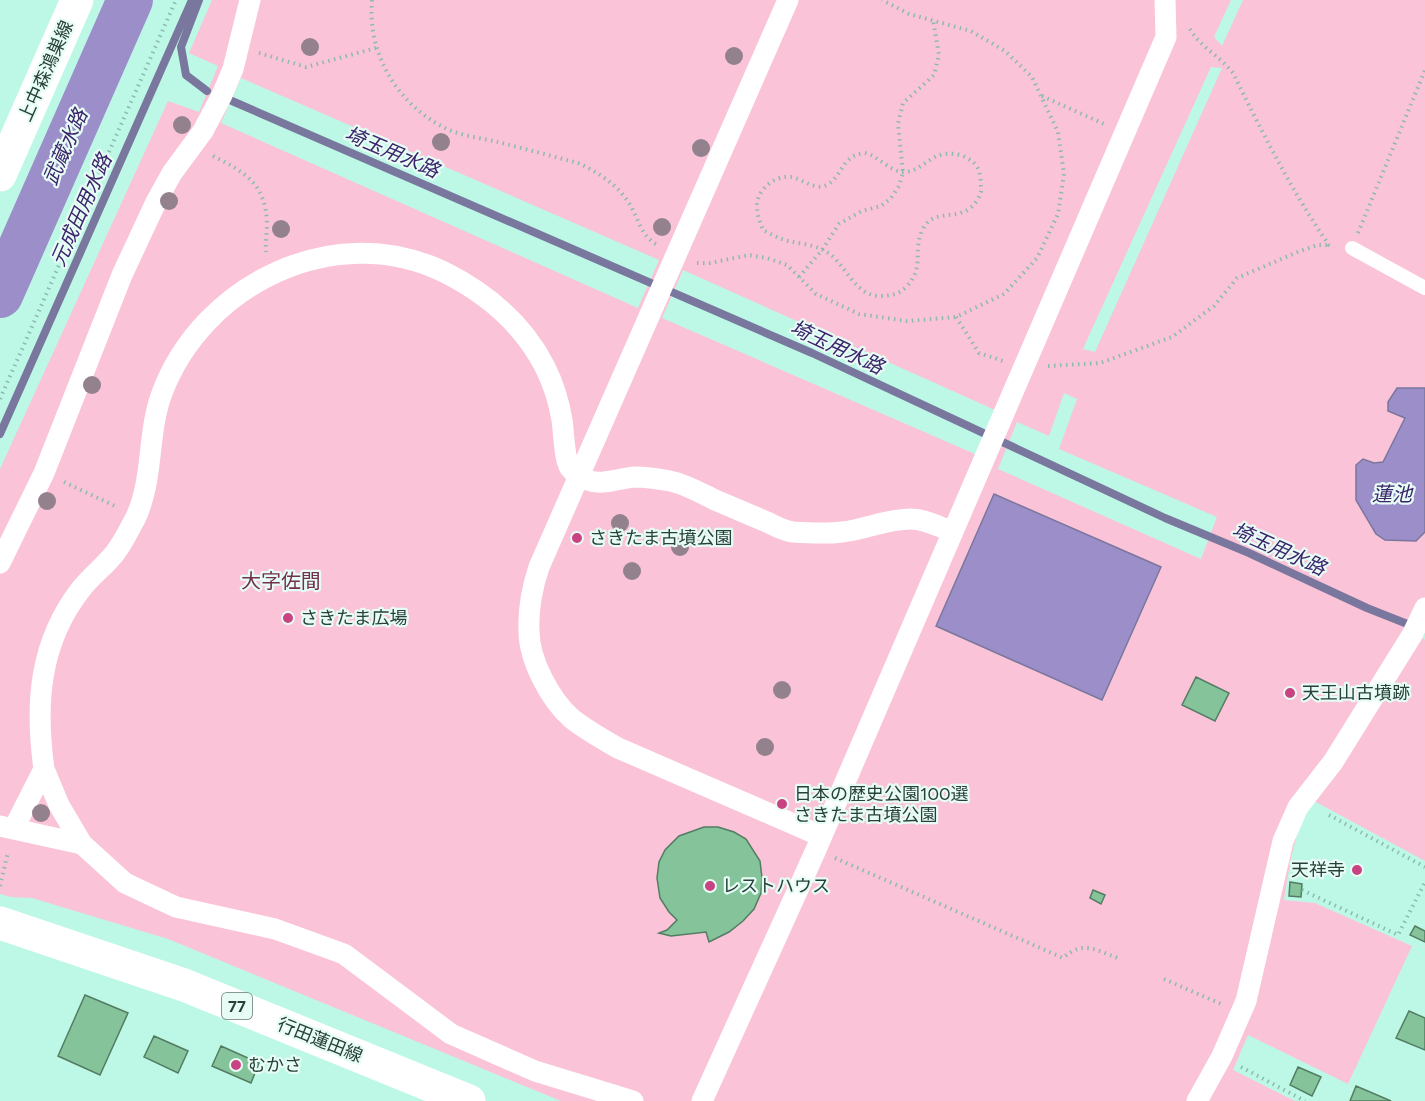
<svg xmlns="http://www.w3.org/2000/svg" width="1425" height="1101" viewBox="0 0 1425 1101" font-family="Figtree,'Noto Sans JP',sans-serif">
<rect width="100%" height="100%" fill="#bdf8e7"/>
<path fill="#fac3d7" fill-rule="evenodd" d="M212,0H1231L1214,37L1222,46L1243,0H1425V632L1422,638L1425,640V861L1314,801C1293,829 1290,866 1284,900L1315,903L1412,946L1348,1084L1248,1035L1233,1070L1295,1101H561L168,939L32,898L11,897L0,894V469L168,101L199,112L218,66L189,53ZM1211,67L1222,68L1095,352L1083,349ZM241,78L659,260L638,308L221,123ZM683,270L995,410L975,454L662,318ZM1064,393L1077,399L1059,449L1217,517L1201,559L998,469L1017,422L1049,436Z"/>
<path fill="#9c8ec9" stroke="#7a779e" stroke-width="1.5" d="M1397,388H1425V532L1416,541L1385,540L1376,534L1356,500V465L1363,459L1374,463L1383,462L1405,418L1388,411V402Z
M994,494L1161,567L1102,700L936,626Z"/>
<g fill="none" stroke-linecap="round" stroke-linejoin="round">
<path stroke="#7a779e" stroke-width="8" d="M199,0L181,47L186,75L207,91
M232,101L812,353L1165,518L1249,553L1367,608L1415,627
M0,434L192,0"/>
<path stroke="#9c8ec9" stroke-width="46" d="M0,295L130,0"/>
</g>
<path fill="#85c49b" stroke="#537d62" stroke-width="1.5" d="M1196,677L1229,693L1215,721L1182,705Z
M704,827H718L734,832L746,839L760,861L762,878L761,893L754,909L743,921L729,932L709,942L706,932L671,936L659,933L667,930L677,920L669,912L660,898L657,878L659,862L665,850L679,836Z
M1290,882L1302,884L1301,897L1289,896Z
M1093,890L1105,895L1101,904L1090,898Z
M1415,926L1425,931V942L1410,935Z
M85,995L128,1013L100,1075L58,1056Z
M1409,1011L1425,1018V1050L1396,1038Z
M154,1036L188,1051L178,1073L144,1057Z
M221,1046L259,1063L251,1083L212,1066Z
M1298,1067L1321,1077L1312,1096L1290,1085Z
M1356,1086L1391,1101H1350Z"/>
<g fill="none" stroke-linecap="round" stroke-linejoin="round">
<path stroke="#8cbbad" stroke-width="4" stroke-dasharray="1.5 4.5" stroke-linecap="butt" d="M372,0C367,53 397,104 445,128C461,136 481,138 498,142C525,149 552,156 578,163C597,172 614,182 627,200C638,215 640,237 658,245
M1190,29C1201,48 1220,56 1233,73C1262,132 1291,190 1329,245L1334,246
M259,53L306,67L376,48
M1042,96L1104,124
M865,153C879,156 891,173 905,172C918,171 926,161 937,156C949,151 966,154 975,164C980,170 981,179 981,186C982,192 980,194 978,199C962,225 937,206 924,227C911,249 926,266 907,286C899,295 889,296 878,296C855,294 847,268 831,255C819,245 802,244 788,241C779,239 771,234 763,230C760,222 757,215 757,207C756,190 775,175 791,177C803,179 815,191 827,185C844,175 840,156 865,153Z
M213,156C245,172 266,184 267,224C267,234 265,243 266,252
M1358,233L1425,70
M697,263H710L749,255L767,258L787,265L816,294L859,314L907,321L956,317L1004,294L1037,258L1058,214L1064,174L1058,132L1032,77L1005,51L971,31L909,14L882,0
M799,277L822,250L839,224L862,211L881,206L891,198L899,186L903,173L898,124L903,103L934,75L939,55L933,20
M956,317L979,353L1003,361
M1048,366L1100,363L1172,337L1214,306L1237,278L1300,251L1318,245H1329
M0,399L176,0
M64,482L117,507
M1329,815L1425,867
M835,858L1063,958C1083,940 1095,950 1118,958
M0,886L8,852
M1302,890L1398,935L1425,882
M1164,979L1221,1004
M1241,1067L1305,1101"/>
<path stroke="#fff" stroke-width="14" d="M1352,248L1425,288"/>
<path stroke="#fff" stroke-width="21" d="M788,0L539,567C532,588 528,609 529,631C529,660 550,699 571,718C586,730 602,739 618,748L821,836
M0,563L44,473L122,275L156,202L172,173L203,131L222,95L233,69L250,0
M44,769C35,704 39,643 81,589C91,576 105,566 115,553C123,543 130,528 136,517C154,477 147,433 162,393C203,284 335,219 444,272C486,293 523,324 545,367C553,383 559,402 562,420C564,433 564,458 570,468C574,473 581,478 587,480C603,486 619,478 635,477C646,477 659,479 670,481C685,484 701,493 715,500C732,507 750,515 767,522C775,526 784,531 793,532C808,533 827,534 842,532C866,529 887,519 911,519C925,519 939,527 951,531
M0,826L82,844L59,805L44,769L14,828
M82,844L125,883L176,907L275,929L344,954L451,1034L535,1071L633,1101
M702,1101L815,852L1166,37L1165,0
M1197,1101L1222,1056L1246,1001L1283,841L1298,807L1333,762L1412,635L1425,608"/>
<path stroke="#fff" stroke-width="33" d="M0,175L77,0"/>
<path stroke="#fff" stroke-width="33" d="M0,923L184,985L469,1101"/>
</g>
<g fill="#93828e">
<circle cx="310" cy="47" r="9"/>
<circle cx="734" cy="56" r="9"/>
<circle cx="182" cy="125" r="9"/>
<circle cx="441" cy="142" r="9"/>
<circle cx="701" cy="148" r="9"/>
<circle cx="169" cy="201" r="9"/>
<circle cx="662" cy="227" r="9"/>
<circle cx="281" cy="229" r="9"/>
<circle cx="92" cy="385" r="9"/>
<circle cx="47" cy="501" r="9"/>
<circle cx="620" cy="523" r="9"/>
<circle cx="680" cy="547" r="9"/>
<circle cx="632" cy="571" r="9"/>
<circle cx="782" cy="690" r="9"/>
<circle cx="765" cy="747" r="9"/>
<circle cx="41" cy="813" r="9"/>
</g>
<g fill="#c94281" stroke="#e6fcf5" stroke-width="2">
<circle cx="577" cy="538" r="6"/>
<circle cx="288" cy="618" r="6"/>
<circle cx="1290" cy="693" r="6"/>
<circle cx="782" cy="804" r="6"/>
<circle cx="1357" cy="870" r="6"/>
<circle cx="710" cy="886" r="6"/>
<circle cx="236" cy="1065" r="6"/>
</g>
<g text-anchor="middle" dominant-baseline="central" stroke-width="4.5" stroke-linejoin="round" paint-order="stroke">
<rect fill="#e6fcf5" stroke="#627872" stroke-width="1.5" x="222" y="993" width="30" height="26" rx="4.5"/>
<g font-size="16" font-weight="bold" fill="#29403a">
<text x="237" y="1006">77</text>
</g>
<g font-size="18" fill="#29403a" stroke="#e6fcf5">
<text transform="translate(46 71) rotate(-66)">上中森鴻巣線</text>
<text transform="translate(320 1040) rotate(22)">行田蓮田線</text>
</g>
<g font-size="18" fill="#29403a" stroke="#e6fcf5" text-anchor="start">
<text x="589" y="538">さきたま古墳公園</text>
<text x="300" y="618">さきたま広場</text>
<text x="1302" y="693">天王山古墳跡</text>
<text x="794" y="794">日本の歴史公園100選<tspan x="794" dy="21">さきたま古墳公園</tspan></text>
<text x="1345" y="870" text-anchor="end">天祥寺</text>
<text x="722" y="886">レストハウス</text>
<text x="248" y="1065">むかさ</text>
</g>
<g font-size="20" font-style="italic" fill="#3d256c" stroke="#e6fcf5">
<text transform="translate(65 147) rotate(-66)">武蔵水路</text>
<text transform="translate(392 152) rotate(23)">埼玉用水路</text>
<text transform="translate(81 210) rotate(-66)">元成田用水路</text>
<text transform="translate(837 347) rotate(25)">埼玉用水路</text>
<text x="1392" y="494">蓮池</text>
<text transform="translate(1279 549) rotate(24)">埼玉用水路</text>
</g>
<g font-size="20" fill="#73304d" stroke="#e6fcf5">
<text x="281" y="581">大字佐間</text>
</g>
</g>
</svg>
